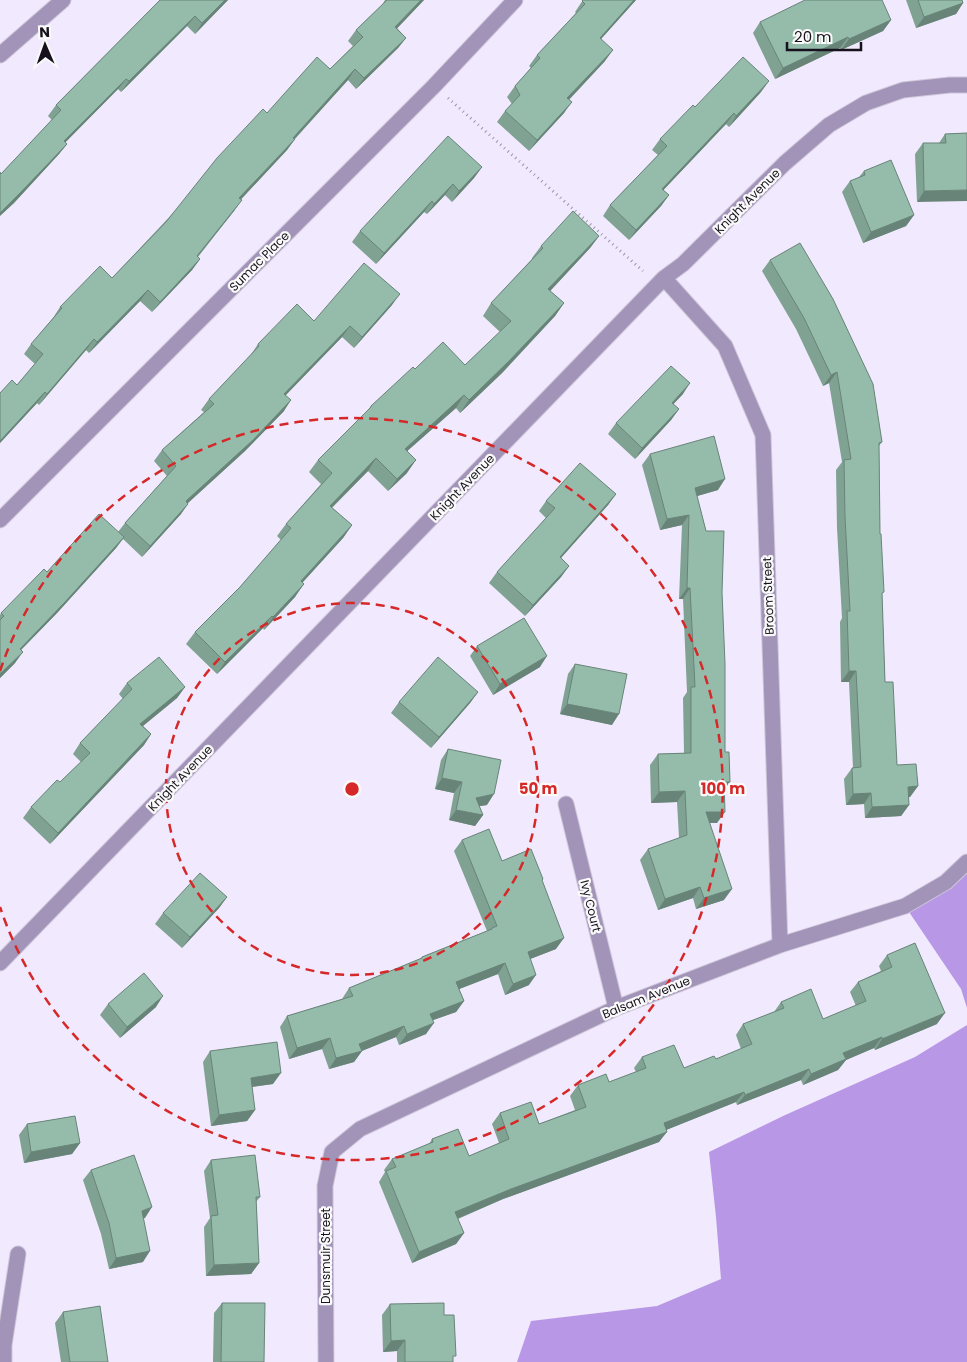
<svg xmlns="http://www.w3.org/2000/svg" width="967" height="1362" viewBox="0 0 967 1362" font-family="Poppins,sans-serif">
<rect width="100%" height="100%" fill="#f1e9fd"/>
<path fill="#b997e7" d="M967,862V1008L961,989L905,906Z
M967,1025V1362H517L531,1321L657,1306L721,1279L716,1217L709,1152L783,1116L915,1057Z"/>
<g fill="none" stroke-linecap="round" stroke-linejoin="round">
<defs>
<path id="minor" d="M0,55L63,0
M664,278L725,346L763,435L780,945
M0,520L434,86L515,0
M566,804L616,1008
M0,963L664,278L683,264L785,163L829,125L866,103L903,90L950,85H967
M4,1362V1345L18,1254
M326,1362L325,1186L332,1152L360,1129L616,1008L780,945L905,906L946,882L967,862"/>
</defs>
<use href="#minor" stroke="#cec6d9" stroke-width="17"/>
<path stroke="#9e97a8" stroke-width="3" stroke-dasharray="1 4" stroke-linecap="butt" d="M448,98L643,271"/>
<use href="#minor" stroke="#a294b8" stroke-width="15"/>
</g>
<path fill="#80a293" d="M160,0H228L195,34L187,26L121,92L118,89L65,142L67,144L59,154L13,204L1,174L52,120L48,116L56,105Z
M385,0H424L397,28L406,38L398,48L356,89L348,80L295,139L287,150L241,199L234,211L198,257L200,259L192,270L152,312L140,301L89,353L86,350L39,405L37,403L0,443V393L17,385L35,364L24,354L31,344L53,318L60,307L112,278L267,113L330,69L353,46L348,41L356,30L382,5Z
M583,0H636L601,39L605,61L569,100L564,113L529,151L497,122L505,111L512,104L507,97L515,86L531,68L529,66L537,55L576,13L575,12Z
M906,0H962L963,3L956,14L916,28Z
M891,20L883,31L841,50L840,48L775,79L753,33L760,22Z
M761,92L729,127L726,124L663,190L669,195L661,206L629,240L603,216L610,205L658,155L652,150L660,139L695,107Z
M967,133L917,202L915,154L923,143H939L945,134Z
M482,167L474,178L452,202L445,195L427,214L424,212L376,264L352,242L360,231Z
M864,171L914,215L906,226L863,243L842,192L850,181L859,177Z
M599,236L590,248L550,291L564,303L555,316L502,373L460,413L456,408L407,451V473L388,491L368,471L332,508L352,525L343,538L302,583L295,597L264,630L263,628L217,674L186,644L195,632L240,587L281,540L277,536L286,524L321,484L309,472L318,460L367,411L371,406L415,369L465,365L500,332L483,316L491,303L532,259V258L541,246Z
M770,260L882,442L879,446L880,534L885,682L897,765L918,786L910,797H908L909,805L901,816L865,818L864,804L846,805L844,779L852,768H853L849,682H841L840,622L842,618L837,528L836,470L842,462L829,383L823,386L796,329L762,271Z
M392,305L354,348L342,337L286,395L284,411L245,451L188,503L181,514L142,557L123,539L116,548L57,613L21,650L15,663L0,678V615L1,613L47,572L118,532L125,523L167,476L154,461L162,450L204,412L201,410L209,399L250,356L258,344L314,321Z
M683,394L673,404L679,409L671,420L635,459L608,434L616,423Z
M650,454L718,490L697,496L722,592L724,790L717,823H709L724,900L696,909L693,898L658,910L640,860L648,849L679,838L677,802L651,803L650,765L658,754L684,753L683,698L687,692L683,599H679L682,525L660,530L642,465Z
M616,494L608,505L561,558L569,566L561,577L525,616L489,583L497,572L546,518L539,511L546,501Z
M477,646L540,667L493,695L470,656Z
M575,664L612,725L560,714L568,674Z
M127,683L185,687L177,698L143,726L151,734L144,745L50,844L23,818L31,807L60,782L81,762L73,754L80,743L123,699L119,694Z
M478,692L470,703L431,748L391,713L399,702Z
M448,749L487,805L479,806L483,815L475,826L449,820L454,793L435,789L441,760Z
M462,840L542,881L556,949L530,959L529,985L505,995L498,974L459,989L464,1001L456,1012L433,1020L426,1034L399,1045L396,1037L362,1051L354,1062L329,1069L322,1049L289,1059L280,1027L287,1016L342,999L349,988L420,959L422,957L487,931L454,851Z
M227,897L219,908L182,948L155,924L163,913Z
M887,955L937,1024L875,1050L874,1048L846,1060L838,1070L803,1085L801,1080L737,1105L736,1102L666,1130L659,1142L503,1199L458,1219L464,1233L456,1244L412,1263L379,1182L385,1172L384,1170L392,1159L429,1144L432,1139L469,1156L499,1143L492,1124L500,1113L539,1124L575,1110L570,1096L578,1085L609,1082L636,1072L634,1068L642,1057L684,1068L716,1059L741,1049L736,1035L743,1024L774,1012L781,1002L823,1019L856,1006L850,992L858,982L881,971L879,966Z
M108,1004L156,1007L120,1038L100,1015Z
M210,1051L273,1084L252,1087L255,1110L247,1121L211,1126L203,1062Z
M27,1124L80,1143L72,1154L24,1163L19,1135Z
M211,1160L260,1197L256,1202L259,1263L251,1274L206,1276L204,1227L210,1218L204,1171Z
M91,1170L145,1218H143V1262L109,1269L101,1234L83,1180Z
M222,1303L264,1362H213L214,1313Z
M390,1304L444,1315L453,1362H397V1351L383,1352L382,1315Z
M63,1312L108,1362H61L55,1323Z"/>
<path fill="#688478" d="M225,0H228L195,34L202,23Z
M421,0H424L388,38L395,27Z
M634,0H636L592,49L600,38Z
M963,3L956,14L916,28L924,17Z
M195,16L187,26L121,92L129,81Z
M891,20L883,31L841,50L849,39Z
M848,37L840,48L775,79L783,68Z
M406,38L398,48L356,89L364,78Z
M613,50L605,61L560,109L567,98Z
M355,69L348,80L286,148L293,138Z
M126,79L118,89L56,152L64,141Z
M769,81L761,92L729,127L736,116Z
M572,102L564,113L529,151L537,140Z
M734,113L726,124L654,200L662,189Z
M295,139L287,150L232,209L239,198Z
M67,144L59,154L13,204L0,216V213Z
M482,167L474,178L452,202L459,191Z
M453,184L445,195L427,214L434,204Z
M967,190V201L917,202L924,191Z
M669,195L661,206L629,240L636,230Z
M242,200L234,211L189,267L197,256Z
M432,201L424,212L376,264L384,253Z
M914,215L906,226L863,243L871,232Z
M599,236L590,248L540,302L548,289Z
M200,259L192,270L152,312L160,302Z
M148,290L140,301L89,353L97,342Z
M400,294L392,305L354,348L362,337Z
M564,303L555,316L502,373L460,413L469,400Z
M350,326L342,337L277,404L284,394Z
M94,339L86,350L39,405L47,394Z
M837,372L829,383L823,386L831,375Z
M690,383L683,394L664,414L672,403Z
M45,392L37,403L0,443V441Z
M464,395L456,408L396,461L405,449Z
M291,400L284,411L245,451L178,512L186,501Z
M679,409L671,420L635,459L642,448Z
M376,458L368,471L321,518L330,506Z
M416,460L407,473L388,491L397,479Z
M725,479L718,490L687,499L695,488Z
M616,494L608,505L552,568L560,557Z
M188,504L181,514L142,557L150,546Z
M689,515L682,525L660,530L667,519Z
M352,525L343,538L292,594L301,581Z
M124,537L116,548L57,613L12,659L20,649Z
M569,566L561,577L525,616L533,605Z
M304,584L295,597L264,630L273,617Z
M687,588H690L683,599H679Z
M272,616L263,628L217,674L225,662Z
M23,652L15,663L0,678V674Z
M547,656L540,667L493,695L500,684Z
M849,671H856L849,682H841Z
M185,687L177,698L133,734L140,724Z
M478,692L470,703L431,748L439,737Z
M567,704L619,714L612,725L560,714Z
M151,734L144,745L50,844L58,833Z
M442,778L462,782L454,793L435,789Z
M724,782H730L722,793Z
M918,786L910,797L900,798L908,787Z
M685,791L677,802L651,803L659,792Z
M871,793L864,804L846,805L853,794Z
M494,794L487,805L468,808L476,798Z
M909,805L901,816L865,818L872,807Z
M456,810L483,815L475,826L449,820Z
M706,812H725L717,823H698Z
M700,887L693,898L658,910L665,899Z
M732,889L724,900L696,909L704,898Z
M227,897L219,908L182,948L190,937Z
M564,938L556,949L520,963L528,952Z
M505,963L498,974L449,993L456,982Z
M536,975L529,985L505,995L513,984Z
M163,996L156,1007L120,1038L127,1027Z
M464,1001L456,1012L422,1024L430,1014Z
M945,1013L937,1024L875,1050L882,1039Z
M434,1023L426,1034L399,1045L407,1034Z
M404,1026L396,1037L359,1052L362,1051L354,1062L329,1069L336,1058L359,1044Z
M882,1037L874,1048L846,1060L838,1070L803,1085L811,1074L843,1053Z
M330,1038L322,1049L289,1059L297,1048Z
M809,1069L801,1080L737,1105L745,1095Z
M281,1073L273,1084L243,1088L251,1078Z
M744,1092L736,1102L656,1134L664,1123Z
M255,1110L247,1121L211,1126L219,1115Z
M667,1132L659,1142L503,1199L447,1223L455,1212L511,1189Z
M80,1143L72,1154L24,1163L31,1152Z
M152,1207L145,1218L134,1222L142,1211Z
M464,1233L456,1244L412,1263L419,1252Z
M150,1251L143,1262L109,1269L116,1258Z
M259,1263L251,1274L206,1276L214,1265Z
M405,1340L397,1351L383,1352L391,1341Z"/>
<path fill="#95bcab" stroke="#688478" d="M160,0H225L202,23L195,16L129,81L126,79L64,141L67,144L20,193L0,213V172L1,174L61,110L56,105Z
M387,0H421L395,27L406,38L364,78L355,69L293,138L295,139L239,198L242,200L197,256L200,259L160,302L148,290L97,342L94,339L47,394L45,392L0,441V393L12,380L17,385L43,354L31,344L62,308L60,307L100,266L112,278L166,222L217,158L263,109L267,113L317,57L330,69L363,37L356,30Z
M583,0H634L600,38L613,50L567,98L572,102L537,140L505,111L520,95L515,86L540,58L537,55L585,4L582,1Z
M805,0H882L891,20L849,39L848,37L783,68L760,22Z
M918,0H962L963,3L924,17Z
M743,57L769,81L736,116L734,113L662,189L669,195L636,230L610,205L667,146L660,139L693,105L695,107Z
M967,133V190L924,191L923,143H946L945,134Z
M448,136L482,167L459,191L453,184L434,204L432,201L384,253L360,231Z
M891,160L914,215L871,232L850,181L865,175L864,171Z
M573,211L599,236L548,289L564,303L510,360L469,400L464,395L405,449L416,460L397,479L376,458L330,506L352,525L301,581L304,584L273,617L272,616L225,662L195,632L240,587L291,528L286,524L332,473L318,460L371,407V406L413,367L415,369L443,342L465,365L511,321L491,303L543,248L541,246Z
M800,243L833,299L873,384L882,442L879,443L880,534H881L884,592L882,593L885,682H893L897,765L916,764L918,786L908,787L909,805L872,807L871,793L853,794L852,768L861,767L856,671H849L847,611H850L845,517L844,460L851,459L837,372L831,375L804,318L770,260Z
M364,263L400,294L362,337L350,326L284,394L291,400L253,440L186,501L188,504L150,546L125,523L176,466L162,450L214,404L209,399L259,346L258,344L297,304L314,321Z
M671,366L690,383L672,403L679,409L642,448L616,423Z
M714,436L725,479L695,488L706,531H724L722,592L725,664V752H729L730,782H724L725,812H706L732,889L704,898L700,887L665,899L648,849L687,835L685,791L659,792L658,754L691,753V687H695L690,588H687L689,515L667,519L650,454Z
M580,463L616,494L560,557L569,566L533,605L497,572L555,508L546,501Z
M99,514L124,537L65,602L20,649L23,652L0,674V620L4,616L1,613L44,569L47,572Z
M524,618L547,656L500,684L477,646Z
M159,657L185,687L140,724L151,734L58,833L31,807L57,780L60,782L90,753L80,743L132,689L127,683Z
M438,657L478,692L439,737L399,702Z
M575,664L627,674L619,714L567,704Z
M448,749L501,760L494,794L476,798L483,815L456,810L462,782L442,778Z
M489,829L502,861L531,849L543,879L542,880L564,938L528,952L536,975L513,984L505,963L456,982L464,1001L430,1014L434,1023L407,1034L404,1026L359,1044L362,1051L336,1058L330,1038L297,1048L287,1016L353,996L349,988L422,958V957L492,929V928L497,926L462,840Z
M200,873L227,897L190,937L163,913Z
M915,943L945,1013L882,1039V1037L843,1053L846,1059L811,1074L809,1069L745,1095L744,1092L664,1123L667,1132L511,1189L455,1212L464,1233L419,1252L386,1171L396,1167L392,1159L433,1142L432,1139L458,1129L469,1156L509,1139L500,1113L531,1102L539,1124L586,1107L578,1085L606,1074L609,1082L646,1068L642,1057L674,1045L684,1068L714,1056L716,1059L752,1044L743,1024L784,1008L781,1002L811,989L823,1019L866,1001L858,982L892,967L887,955Z
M144,973L163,996L127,1027L108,1004Z
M277,1042L281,1073L251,1078L255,1110L219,1115L210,1051Z
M75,1116L80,1143L31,1152L27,1124Z
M134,1155L152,1207L142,1211L150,1251L116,1258L109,1223L91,1170Z
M255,1155L260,1197H256L259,1263L214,1265L211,1216L218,1215L211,1160Z
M222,1303H265L264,1362H221Z
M444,1303V1315H454L456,1356H453V1362H405V1340L391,1341L390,1304Z
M100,1306L108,1362H70L63,1312Z"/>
<g fill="none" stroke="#d62828" stroke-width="2.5" stroke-dasharray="9 6">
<circle cx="352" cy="789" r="186"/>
<path d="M0 671A371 371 0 1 1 0 907"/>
</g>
<g text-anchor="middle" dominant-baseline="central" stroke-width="4.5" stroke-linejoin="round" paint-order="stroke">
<g font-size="12" fill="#16111c" stroke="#fafafa">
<text transform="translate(747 201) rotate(-45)">Knight Avenue</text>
<text transform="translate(259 261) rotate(-45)">Sumac Place</text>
<text transform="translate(462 487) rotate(-46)">Knight Avenue</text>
<text transform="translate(768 596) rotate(-92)">Broom Street</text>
<text transform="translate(180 778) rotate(-46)">Knight Avenue</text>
<text transform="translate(591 906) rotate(76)">Ivy Court</text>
<text transform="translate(646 997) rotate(-22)">Balsam Avenue</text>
<text transform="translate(325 1256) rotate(-90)">Dunsmuir Street</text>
</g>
</g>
<circle cx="352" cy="789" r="8" fill="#d62828" stroke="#fafafa" stroke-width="2.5"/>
<g font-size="15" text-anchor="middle" font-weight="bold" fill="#d62828" stroke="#fafafa" stroke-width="4.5" stroke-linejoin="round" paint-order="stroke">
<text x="538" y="794">50 m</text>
<text x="723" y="794">100 m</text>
</g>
<g transform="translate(45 45) rotate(358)" stroke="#fafafa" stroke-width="4" paint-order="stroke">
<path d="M0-4L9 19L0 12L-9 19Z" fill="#16111c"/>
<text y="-8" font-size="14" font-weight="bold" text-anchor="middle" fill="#16111c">N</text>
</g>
<path d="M787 42v8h74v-8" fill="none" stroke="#16111c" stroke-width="2.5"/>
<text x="794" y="42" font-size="15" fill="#16111c" stroke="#fafafa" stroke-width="4" paint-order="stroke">20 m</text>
</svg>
